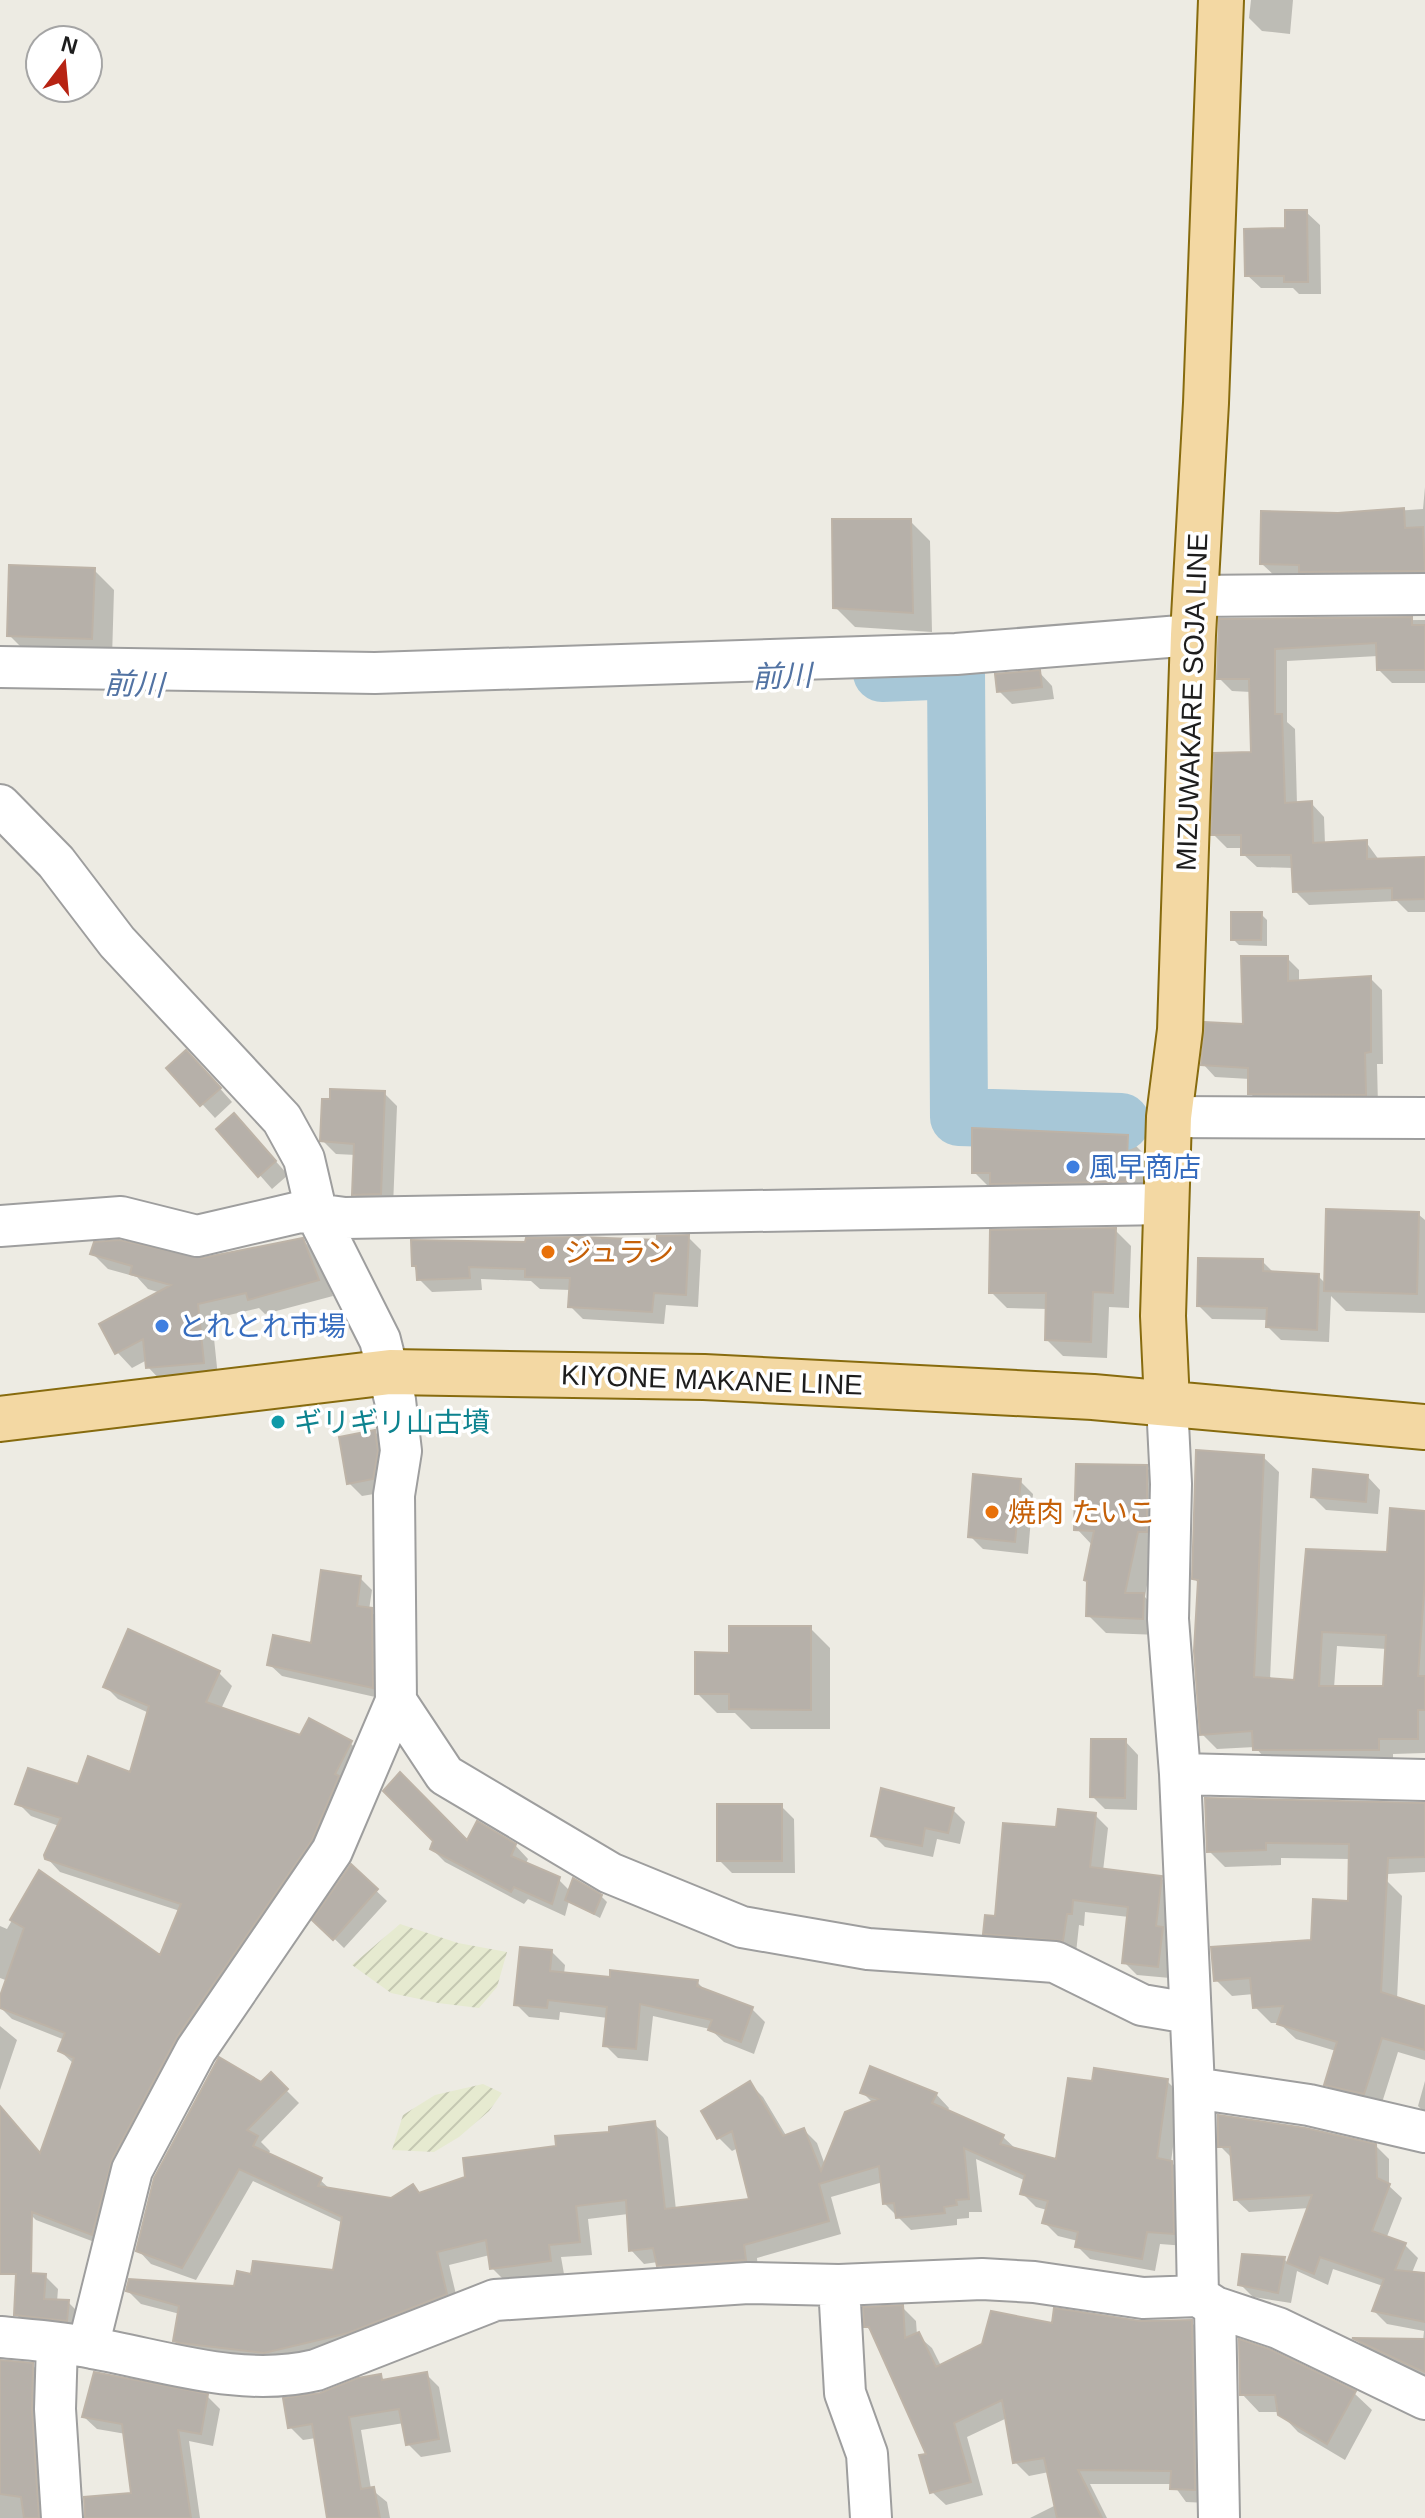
<svg xmlns="http://www.w3.org/2000/svg" width="1425" height="2518" viewBox="0 0 1425 2518" font-family="Helvetica,'Noto Sans JP',sans-serif">
<defs>
<pattern id="farmland-furrows" width="10" height="10" patternUnits="userSpaceOnUse" patternTransform="scale(2)"><rect width="10" height="10" fill="#e6ead0"/><path d="M-1 1l2-2M0 10L10 0M9 11l2-2" fill="none" stroke="#c5c8b2"/></pattern>
</defs>
<rect width="100%" height="100%" fill="#edebe3"/>
<path fill="url(#farmland-furrows)" d="M400,1924L458,1943L507,1952L497,1987L479,2008L438,2003L391,1993L352,1965Z
M483,2084L502,2093L489,2111L459,2137L434,2152L392,2150L403,2115L435,2095Z"/>
<path fill="#0003" fill-rule="evenodd" d="M1251,0H1293L1290,34L1262,31L1249,18Z
M1306,212L1320,225L1321,294H1299L1293,288H1261L1247,275Z
M1425,487V584L1276,577L1262,564L1338,515L1423,509Z
M910,521L930,541L932,632L855,627L835,607Z
M94,570L114,590L112,658L29,655L9,635Z
M1425,620V683H1392L1379,670L1378,656L1287,661V722L1295,729L1297,804L1311,803L1324,817L1325,844L1366,842L1379,860L1425,859V912H1408L1397,901L1309,905L1295,891L1294,868L1257,867L1243,854V848H1227L1213,834L1253,754L1251,692L1232,691L1219,678L1221,621Z
M1039,672L1052,686L1054,699L1012,704L999,691Z
M1261,914L1267,920V946L1239,945L1233,939Z
M1287,958L1299,970V982L1370,978L1382,990L1383,1064H1377L1378,1106H1262L1250,1093V1079L1215,1077L1203,1064L1245,1027Z
M199,1065L232,1102L215,1118L169,1068Z
M384,1093L397,1106L393,1207H367L354,1194L356,1155L336,1154L322,1140Z
M219,1129H247L288,1175L272,1189Z
M1127,1137L1145,1155L1144,1199L992,1190L974,1172Z
M1418,1214L1425,1220V1313L1346,1311L1331,1296L1329,1342L1281,1340L1268,1327V1320L1212,1319L1199,1306L1262,1261L1275,1274L1318,1276L1326,1284Z
M1115,1230L1131,1246L1129,1308L1109,1307L1107,1358L1063,1356L1047,1340L1048,1309L1007,1308L991,1292Z
M688,1237L701,1250L698,1307L666,1305L664,1324L583,1319L570,1306L571,1290L540,1289L531,1281L481,1279L482,1290L432,1292L419,1279L414,1265Z
M302,1240L318,1255L333,1296L265,1314L259,1308L212,1319L218,1377L163,1383L148,1367L147,1360L132,1368L117,1352L161,1293L148,1289L137,1277L108,1269L93,1254L202,1261Z
M375,1432L388,1446L386,1492L362,1496L349,1483Z
M1263,1457L1279,1472L1270,1680L1296,1682L1308,1551L1389,1554L1425,1513V1753L1393,1754V1764L1271,1765L1255,1747L1217,1749L1202,1734L1199,1584L1194,1578ZM1337,1646L1387,1649L1385,1688H1334Z
M1146,1467L1164,1485L1145,1597L1160,1613V1635L1106,1633L1088,1615L1093,1546L1077,1529Z
M1367,1476L1380,1490L1378,1514L1326,1510L1313,1497Z
M1020,1481L1033,1494L1028,1554L983,1549L970,1536Z
M360,1578L372,1590L369,1610L383,1623L384,1699L282,1676L269,1664L313,1645Z
M810,1628L830,1648V1729H751L735,1713H717L697,1693L731,1655Z
M219,1673L232,1686L221,1709L301,1738L350,1743L364,1756L105,2246L36,2220L23,2207L0,2235V2107L42,2156L74,2064L60,2051L65,2040L12,2019L0,2007L8,1981L0,1978V1926L7,1929L39,1873L160,1958L180,1911L60,1872L47,1858L59,1826L31,1816L18,1803L131,1774L149,1713L118,1699L105,1686Z
M1125,1741L1138,1755L1137,1810L1105,1809L1092,1796Z
M1425,1805V1872L1369,1875L1386,1880L1402,1896L1397,1999L1425,2008V2060L1398,2052L1380,2109L1342,2100L1326,2084L1336,2051L1296,2039L1279,2023H1271L1255,2007L1254,1994L1232,1996L1216,1980L1313,1942L1350,1903V1859L1281,1858V1865L1225,1867L1209,1851Z
M781,1806L794,1819L795,1873H732L719,1860Z
M953,1810L965,1822L960,1844L937,1839L933,1857L885,1847L873,1835Z
M1095,1815L1108,1828L1103,1871L1161,1878L1173,1891L1170,1978L1137,1975L1124,1962L1129,1917L1085,1912L1084,1926L1079,1925L1076,1953L998,1946L985,1933L1058,1829Z
M468,1843L515,1845L528,1859L525,1865L558,1879L570,1891L601,1896L607,1902L600,1918L569,1901L565,1916L528,1899L524,1904L445,1862L432,1849Z
M351,1867L387,1901L344,1948L315,1920Z
M552,1952L565,1965L564,1974L697,1982L707,1992L752,2009L765,2022L754,2054L724,2042L710,2029L653,2016L648,2061L618,2058L605,2045L608,2018L560,2012L559,2020L529,2017L516,2004Z
M0,2026L17,2040L0,2090Z
M271,2075L299,2103L261,2142L270,2151L268,2155L320,2180L331,2190L391,2200L413,2186L421,2194L558,2148L654,2124L668,2137L676,2210L751,2201L738,2148L732,2151L719,2138L703,2111L750,2084L763,2097L787,2137L804,2130L817,2143L825,2165L873,2103L862,2092L936,2094L949,2108L947,2112L1003,2137L1017,2150L1058,2161L1094,2083L1167,2081L1180,2094L1171,2162L1185,2176L1186,2246L1160,2244L1155,2271L1090,2259L1077,2246L1078,2241L1058,2236L1044,2222L1047,2210L1036,2207L1023,2194L1026,2181L976,2159L982,2212H969V2218L957,2219V2225L911,2230L885,2204L883,2182L831,2197L841,2234L757,2258L758,2273L672,2279L658,2262L644,2264L631,2250L628,2214L588,2219L592,2255L561,2257L564,2274L505,2281L492,2268L490,2255L449,2265L459,2307L278,2365L188,2354L175,2341L180,2314L141,2304L128,2291L236,2288L253,2277L334,2272L343,2223L253,2181L196,2280L151,2264L138,2250Z
M1425,2081V2113L1418,2106Z
M1220,2146H1376L1389,2159V2186L1402,2198L1386,2239L1405,2245L1418,2258L1406,2287L1425,2291V2379L1367,2351L1357,2340L1423,2341L1424,2331L1387,2324L1374,2311L1383,2286L1333,2269L1328,2285L1297,2271L1291,2303L1253,2297L1240,2284L1284,2259L1289,2264L1310,2208L1249,2212L1235,2199L1233,2159Z
M45,2276L58,2289L57,2302H68L81,2315L80,2333L29,2328L16,2314Z
M902,2307L916,2321L917,2335L932,2348L941,2366L1053,2325L1191,2322L1205,2336L1209,2503L1186,2502L1173,2484H1090L1107,2518H1030L1056,2505L1049,2472L1029,2476L1015,2462L1007,2418L967,2437L983,2495L946,2505L932,2492L929,2455L875,2335L866,2326Z
M0,2361L32,2365L46,2378L52,2518H0Z
M426,2374L439,2387L451,2452L421,2457L408,2444L404,2423L361,2430L371,2489L387,2502L390,2518H329L316,2438L303,2440L290,2427L320,2395L380,2377L385,2382Z
M1354,2393L1372,2410L1345,2460L1298,2432L1279,2412H1259L1242,2394Z
M207,2396L220,2409L213,2446L189,2441L200,2518H85L134,2495L126,2434L97,2429L84,2417Z"/>
<g fill="none" stroke-linecap="round" stroke-linejoin="round">
<path stroke="#a7c7d7" stroke-width="58" d="M882,673L956,670L959,1117L1121,1122"/>
</g>
<path fill="#b6b0a9" stroke="#bdb3a7" stroke-width="2" fill-rule="evenodd" d="M1285,210H1307L1308,282H1284V276H1245L1244,229L1285,228Z
M1404,508L1405,528L1423,527L1425,571L1299,572V565L1260,564L1261,511L1338,513Z
M832,519H911L913,613L833,608Z
M9,565L95,568L92,639L7,636Z
M1412,617V625H1425V670H1377L1376,643L1275,649V714H1282L1285,803L1312,801L1313,843L1367,840V859L1425,857V899L1392,900V888L1293,892L1291,855H1241V835H1211L1214,753L1251,752L1249,679H1217L1219,619Z
M1040,670L1042,687L997,692L995,674Z
M1231,912H1262L1261,940H1231Z
M1241,956H1288V981L1371,976V1052L1365,1053L1366,1095L1248,1094V1068L1201,1065L1205,1022L1243,1024Z
M186,1050L221,1088L200,1106L166,1068Z
M330,1089L385,1091L381,1194L352,1195L354,1144L320,1141L322,1099H330Z
M234,1113L276,1161L258,1177L216,1129Z
M972,1128L1128,1135L1126,1182L990,1184V1173H972Z
M1326,1209L1419,1212L1417,1294L1324,1291Z
M1116,1228L1113,1293L1093,1292L1091,1342L1045,1340L1046,1293H989L990,1230Z
M689,1235L686,1295L654,1293L652,1312L568,1307L570,1278L525,1277V1269L469,1267L470,1278L417,1280L416,1266H412L411,1240L525,1242L526,1238L581,1237L657,1240V1236Z
M303,1238L319,1280L248,1300L246,1293L198,1304L204,1363L146,1368L143,1339L115,1354L99,1324L171,1285L130,1274L132,1266L90,1254L94,1242L119,1240L202,1258Z
M1198,1258L1263,1259V1271L1319,1274L1317,1330L1266,1327L1267,1308L1197,1306Z
M375,1430L378,1451L373,1479L347,1484L339,1437Z
M1196,1450L1264,1455L1254,1677L1294,1680L1306,1549L1387,1552L1390,1508L1425,1511V1578L1418,1676H1425V1710H1418V1739H1379V1750H1253L1252,1731L1200,1735L1194,1651L1198,1580L1192,1579ZM1322,1632L1386,1635L1383,1686H1319Z
M1076,1464L1147,1465V1532H1138L1125,1593H1144L1143,1619L1086,1616L1087,1581L1084,1580L1094,1531L1074,1530Z
M1313,1469L1368,1475L1366,1502L1311,1497Z
M973,1474L1021,1479L1015,1542L968,1537Z
M321,1570L361,1576L357,1606L372,1608L373,1688L267,1665L273,1635L311,1643Z
M729,1626H811V1710L729,1709V1694H695V1652L729,1653Z
M128,1629L220,1671L206,1702L300,1735L309,1718L352,1741L335,1774L339,1776L312,1840L177,2037L112,2159L92,2235L32,2212L31,2273L46,2274L44,2299L69,2300L67,2321L14,2315L16,2274H0V2106L40,2153L74,2058L58,2051L65,2033L0,2008V1996L24,1928L10,1920L39,1870L160,1955L181,1904L45,1859L44,1855L61,1818L15,1804L28,1768L78,1784L88,1756L130,1772L149,1706L103,1687Z
M1091,1739H1126L1125,1798L1090,1797Z
M400,1772L467,1840L477,1821L516,1844L511,1856L560,1877L552,1904L514,1887L511,1892L430,1849L433,1841L383,1791Z
M881,1788L954,1808L948,1833L925,1828L922,1846L871,1836Z
M1205,1798L1425,1803V1857L1388,1858L1381,1992L1425,2006V2050L1382,2038L1364,2094L1324,2085L1337,2042L1277,2024L1283,2006L1253,2008L1250,1978L1214,1981L1211,1947L1311,1940L1313,1899L1348,1901L1349,1844L1266,1843V1850L1207,1852Z
M717,1804H782V1861H717Z
M1058,1809L1096,1813L1090,1867L1162,1876L1156,1926L1163,1927L1158,1967L1122,1963L1128,1907L1073,1900L1072,1914H1067L1063,1941L983,1934L985,1915L995,1916L1003,1823L1056,1827Z
M351,1864L378,1889L333,1940L312,1920Z
M573,1878L602,1895L594,1914L565,1900Z
M520,1947L552,1950L550,1971L610,1977V1970L698,1980L697,1986L753,2007L741,2042L708,2030L712,2020L640,2004L636,2049L603,2046L607,2007L548,2000L547,2008L514,2005Z
M219,2057L261,2082L271,2072L288,2089L247,2130L258,2136L253,2146L322,2178L318,2186L391,2198L413,2184L419,2193L465,2177L463,2158L556,2146L555,2136L609,2132V2127L655,2121L665,2209L749,2199L732,2131L717,2139L701,2111L750,2081L783,2136L804,2128L821,2171L845,2112L878,2099L860,2093L870,2066L937,2093L932,2103L1004,2135L1000,2144L1056,2159L1068,2078L1092,2081L1094,2068L1168,2079L1157,2158L1172,2161L1174,2234L1147,2232L1142,2259L1075,2247L1078,2232L1042,2223L1048,2201L1020,2194L1025,2175L964,2148L969,2199L956,2200L957,2205L944,2207L945,2213L896,2218L894,2203L883,2204L879,2166L819,2184L829,2221L744,2245L746,2260L657,2266L653,2248L629,2251L626,2200L576,2206L580,2242L549,2245L551,2261L490,2269L486,2240L437,2252L447,2294L348,2333L264,2353L180,2343L173,2341L179,2306L126,2291L129,2279L234,2286L237,2271L251,2274L253,2261L333,2270L342,2217L239,2169L182,2268L136,2251L154,2178Z
M1218,2115L1305,2128L1376,2144L1377,2178L1390,2184L1372,2231L1406,2243L1395,2270L1425,2273V2322L1372,2311L1384,2279L1320,2257L1314,2274L1287,2263L1312,2195L1234,2200L1230,2147H1218Z
M1242,2254L1285,2257L1278,2293L1238,2285Z
M903,2305L905,2338L919,2332L936,2367L982,2344L991,2311L1052,2323L1054,2308L1140,2321L1192,2320L1195,2490L1170,2489L1171,2471L1078,2470L1102,2518H1057L1044,2458L1013,2463L1002,2400L954,2423L971,2482L930,2493L919,2455L926,2454L869,2327H864L863,2307Z
M1352,2338L1425,2339V2372L1413,2367Z
M1239,2339L1269,2349L1356,2391L1327,2444L1278,2415L1275,2395H1240Z
M0,2360L33,2363L32,2410L39,2518H24L21,2497L0,2494Z
M94,2372L208,2394L201,2434L178,2430L191,2518H85L84,2497L131,2493L122,2424L82,2417Z
M427,2372L439,2439L406,2445L399,2409L349,2417L361,2489L374,2487L380,2518H327L312,2424L288,2428L283,2398L320,2393L358,2378L381,2374L382,2380Z"/>
<g fill="none" stroke-linecap="round" stroke-linejoin="round">
<defs>
<path id="minor" d="M1195,596L1425,594
M0,667L375,673L956,654L1193,635
M0,805L56,862L117,942L282,1119L304,1159L317,1215L380,1340L395,1400L401,1451L394,1495L396,1701L332,1851L196,2050L132,2170L88,2347
M1169,1117L1425,1118
M0,1226L121,1217L197,1236L300,1212L345,1218L1167,1204
M396,1701L445,1775L610,1873L742,1927L868,1949L1055,1962L1142,2005L1189,2013
M1180,1774L1425,1780
M1194,2088L1309,2105L1425,2132
M839,2285L845,2393L867,2454L871,2518
M1198,2296L1215,2307L1278,2328L1425,2399
M1215,2307L1219,2518
M0,2337C31,2340 62,2342 92,2348C166,2361 242,2388 316,2370L495,2300L748,2283L839,2285L982,2279L1034,2282L1143,2298L1198,2296L1194,2088L1180,1774L1168,1619L1171,1484L1167,1403
M57,2343L55,2409L62,2518"/>
<path id="major" d="M1167,1403L1163,1316L1169,1117L1180,1030L1193,635L1206,403L1221,0
M0,1419L390,1372L704,1377L1093,1397L1425,1427"/>
</defs>
<use href="#minor" stroke="#9e9e9e" stroke-width="44"/>
<use href="#major" stroke="#876b0e" stroke-width="48"/>
<use href="#minor" stroke="#fff" stroke-width="40"/>
<use href="#major" stroke="#f3d8a3" stroke-width="44"/>
</g>
<g fill="#3f7fe0" stroke="#fff" stroke-width="3">
<circle cx="1073" cy="1167" r="8"/>
<circle cx="162" cy="1326" r="8"/>
</g>
<g fill="#e8710a" stroke="#fff" stroke-width="3">
<circle cx="548" cy="1252" r="8"/>
<circle cx="992" cy="1512" r="8"/>
</g>
<circle fill="#0f9aa8" stroke="#fff" stroke-width="3" cx="278" cy="1422" r="8"/>
<g text-anchor="middle" dominant-baseline="central" stroke-width="7" stroke-linejoin="round" paint-order="stroke">
<g font-size="28" fill="#1d1d1d" stroke="#fff">
<text transform="translate(1192 702) rotate(-88)">MIZUWAKARE SOJA LINE</text>
<text transform="translate(712 1380) rotate(2)">KIYONE MAKANE LINE</text>
</g>
<g font-size="28" fill="#366cbe" stroke="#fff" text-anchor="start">
<text x="1089" y="1167">風早商店</text>
<text x="178" y="1326">とれとれ市場</text>
</g>
<g font-size="28" fill="#c56008" stroke="#fff" text-anchor="start">
<text x="564" y="1252">ジュラン</text>
<text x="1008" y="1512">焼肉 たいこ</text>
</g>
<g font-size="28" fill="#0d838f" stroke="#fff" text-anchor="start">
<text x="294" y="1422">ギリギリ山古墳</text>
</g>
<g font-size="30" font-style="italic" fill="#5273a3" stroke="#fff">
<text transform="translate(782 676) rotate(-2)">前川</text>
<text transform="translate(134 684) rotate(2)">前川</text>
</g>
</g>
<g transform="translate(64 64) rotate(16)"><circle r="38" fill="#ffffff" stroke="#a5a5a5" stroke-width="2"/>
<path d="M0-6L14 30L0 20L-14 30Z" fill="#b72313"/>
<text y="-12" font-size="22" font-weight="bold" text-anchor="middle" fill="#1d1d1d">N</text>
</g>
</svg>
